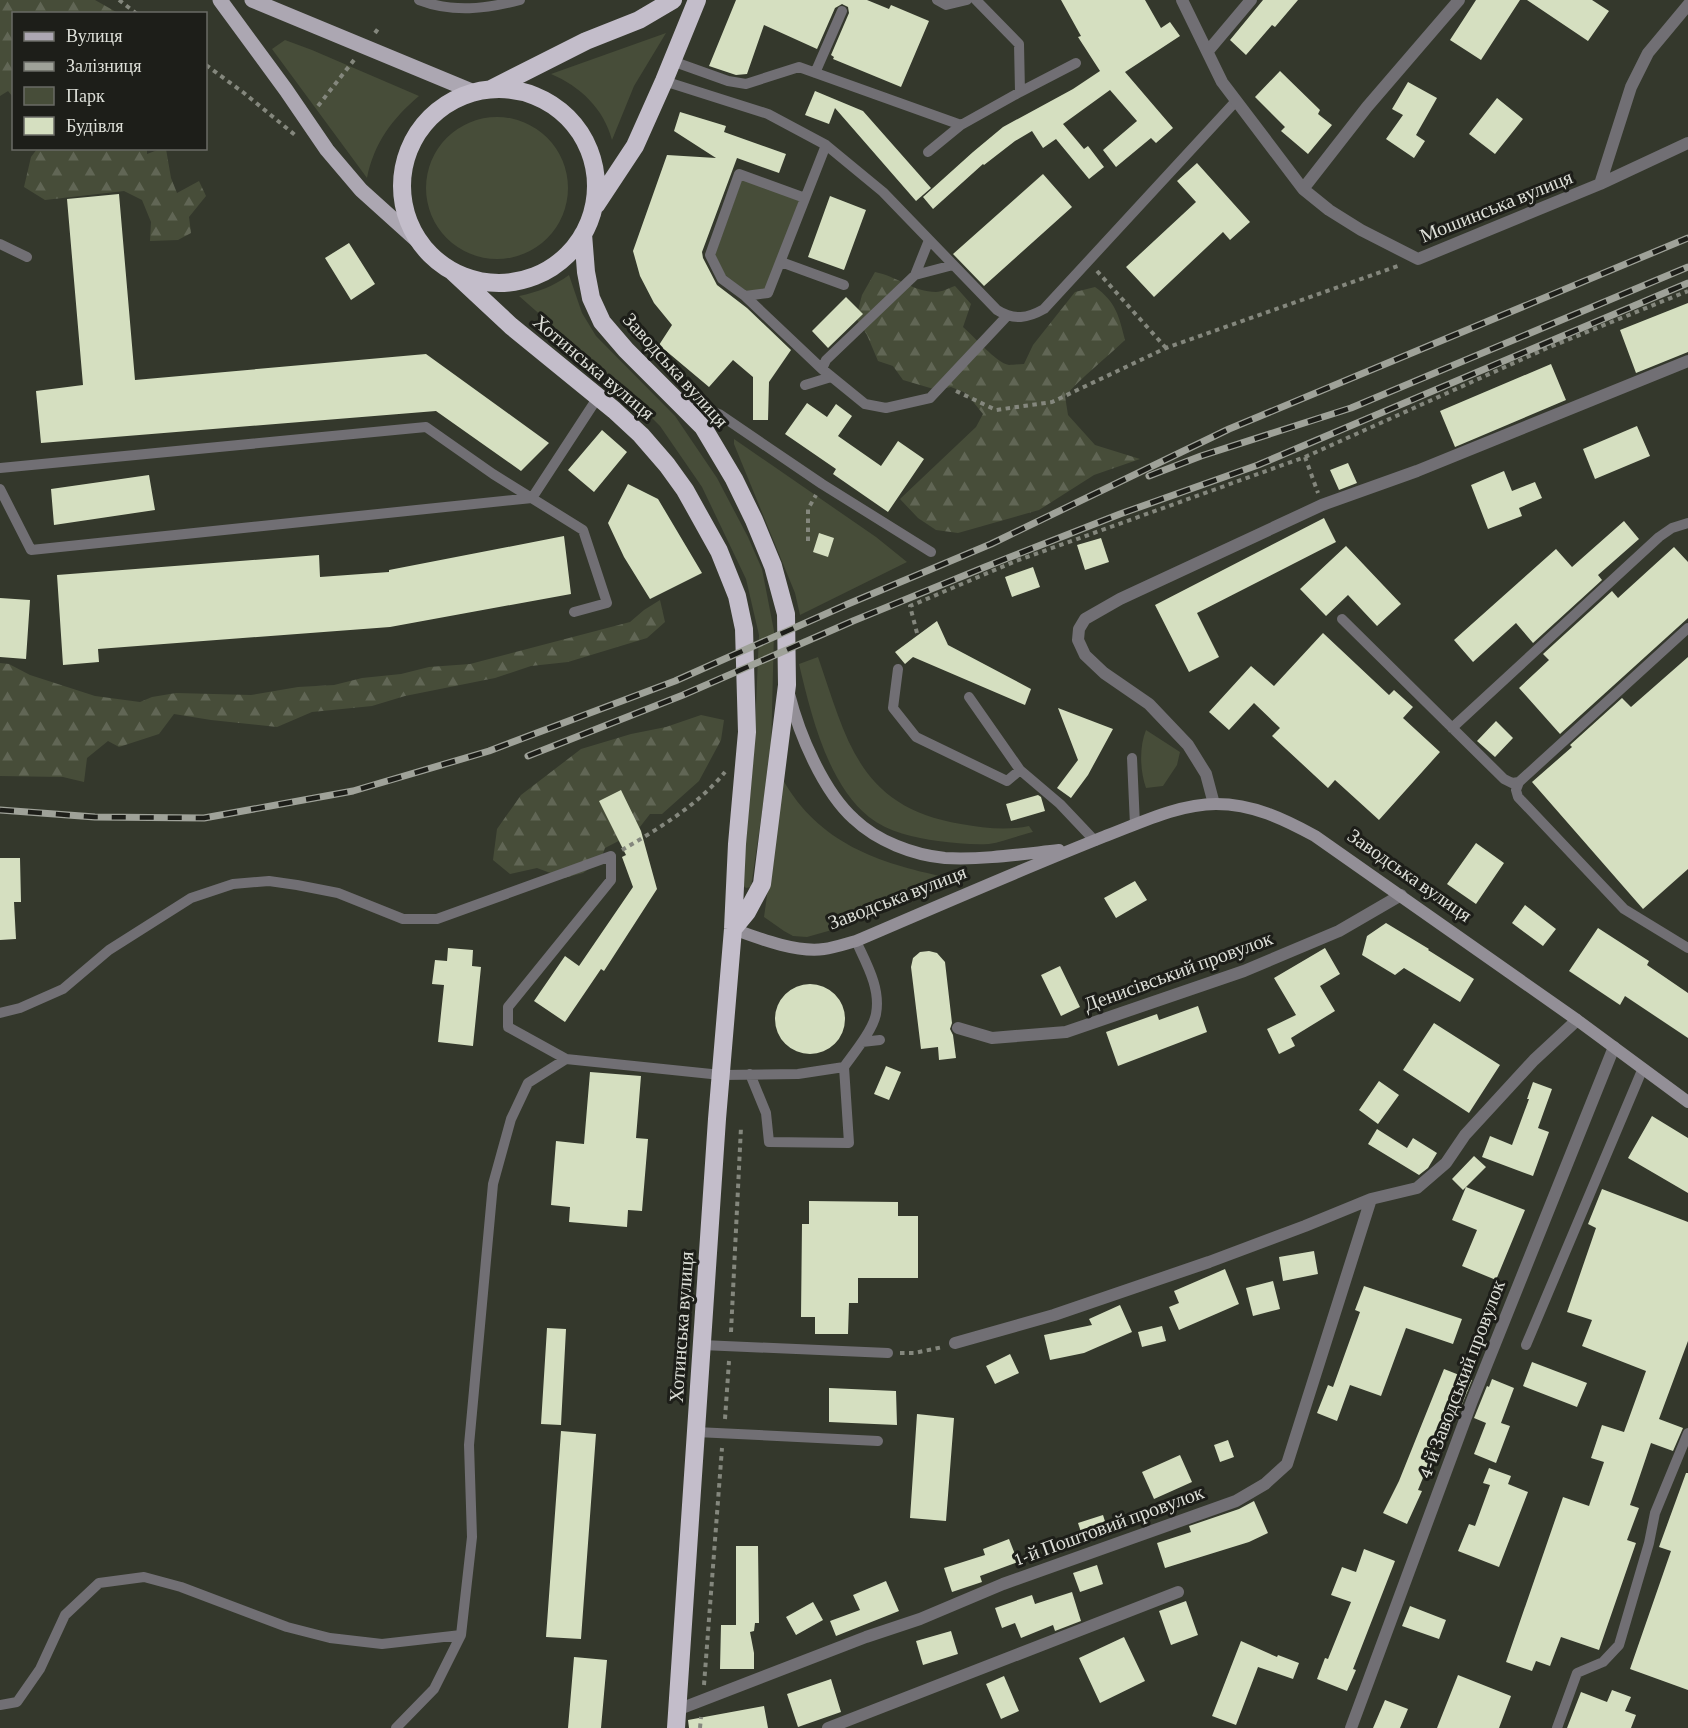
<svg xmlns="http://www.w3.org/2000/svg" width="1688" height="1728" viewBox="0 0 1688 1728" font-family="'Crimson Pro',serif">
<defs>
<pattern id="forest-firs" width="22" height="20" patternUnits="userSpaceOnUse" patternTransform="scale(1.5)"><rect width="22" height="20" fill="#474d39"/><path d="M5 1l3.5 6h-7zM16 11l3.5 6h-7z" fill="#616655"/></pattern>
</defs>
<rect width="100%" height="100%" fill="#34382c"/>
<path fill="#474d39" d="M666,33L634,86L612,140C604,109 580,86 551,74Z
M285,40L312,50L419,96C392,119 374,143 367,178L272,49Z
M426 188a71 71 0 1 1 142 0a71 71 0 1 1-142 0Z
M742,179L800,200L765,290L746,291L725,275L715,255Z
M569,275L582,313L596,336L675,416L717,478L748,537L762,569L774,631L771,751L751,887L746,888L742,885L754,751L759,635L746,579L702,487L660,426L611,377L519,296C538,292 554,286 569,275Z
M734,439L876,537L907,562L800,615L795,593L734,444Z
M818,657C847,741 859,807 961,824C984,828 1006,831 1029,826L1033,832C1019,835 1003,842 989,844C972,845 955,843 938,841C915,838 888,832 869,817C827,783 811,714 799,664Z
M1146,730L1180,752L1177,765L1163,786L1146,788C1140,771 1139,747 1146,730Z
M783,780C819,843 878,863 945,877L846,926L807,937L793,936L784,931L764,917Z"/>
<path fill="url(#forest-firs)" d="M0,0H95L118,13L14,14L13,97L8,91L0,96Z
M147,148V154L160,149H166L171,178L177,193L199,181L206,196L189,217L191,233L178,240L150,241L151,222L142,200L124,191L45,200L24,187L31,157L37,149Z
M875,272C896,276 914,292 936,292C942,292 949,288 955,286L971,304L963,327C974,336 996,363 1009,365C1013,365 1019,364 1024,364L1033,345L1075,292L1095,287C1116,302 1119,316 1125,340C1105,359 1083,376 1065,396L1068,415L1095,445L1140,459L1094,475L1039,510L958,533L936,530L918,518L900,499L976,427L983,414L966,393L951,387L937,390L903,380L893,366L878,361L867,335L856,318L862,295Z
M660,600L665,622L647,638L568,662L531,666L495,678L405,696L372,706L312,712L277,727L211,720L174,714L159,734L119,747L108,741L87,758L84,782L63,777L0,776V663L9,664L30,675L95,696L140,702L152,697L176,693L251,695L298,687L334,685L362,678L401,674L429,667L470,664L630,622L644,610Z
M701,715L724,720L721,740L699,781L662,814H650L636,832L605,848L600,861L583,873L564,878L537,868L510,874L493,860L497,829L521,795L581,749L631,734L666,727Z"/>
<path fill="#d5dfc0" d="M736,0H867L889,9L891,5L929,21L901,87L833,59L834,57L831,55L849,13L848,7L842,4L835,8L817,49L764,25L747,74L736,75L709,66Z
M1061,0H1145L1161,28L1170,22L1180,36L1125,72L1173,128L1156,143L1151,138L1116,167L1103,150L1137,121L1110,90L1063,124L1084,149L1088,146L1104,167L1089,179L1056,139L1043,148L1032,131L1015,141L984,165L983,164L933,209L923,197L973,152L1003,127L1073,89L1100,71L1078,37L1081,36Z
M1263,0H1298L1275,27L1272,25L1246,55L1230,40Z
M1476,0H1520L1481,60L1450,40Z
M1527,0H1592L1609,11L1588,41Z
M1280,71L1320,110L1318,114L1332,125L1308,154L1281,131L1285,127L1255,97Z
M1408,82L1437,98L1416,135L1425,141L1414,158L1386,139L1403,115L1392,109Z
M815,91L863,111L931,188L916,201L835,108L829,124L805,115Z
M1497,98L1523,119L1495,154L1469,134Z
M680,112L726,126L724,132L786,154L779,173L737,158L702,252L703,258L717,285L747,308L791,350L769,382L768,420H753V377L733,360L709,387L659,345L672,325L654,303L640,276L633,251L667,155L716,158L674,131Z
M1197,163L1250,222L1230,240L1223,232L1154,297L1126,267L1196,202L1177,181Z
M1043,174L1072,207L984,286L953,254Z
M119,194L135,380L426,354L549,443L521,471L436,411L41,443L36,391L83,385L67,199Z
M830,196L866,210L844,270L808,257Z
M349,243L375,284L351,300L325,258Z
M846,297L863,314L828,348L812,331Z
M1688,303V352L1636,373L1620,330Z
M1551,364L1566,400L1455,447L1440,411Z
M807,403L827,417L836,404L852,416L838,436L881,466L898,441L924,459L888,512L833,474L836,469L785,434Z
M1637,426L1650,456L1595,479L1583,449Z
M602,430L627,452L594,492L568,470Z
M1348,463L1357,483L1339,490L1330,470Z
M1504,471L1512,491L1535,482L1542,498L1519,508L1522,516L1488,529L1471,485Z
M149,475L155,510L54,525L51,489Z
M628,484L658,499L702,573L650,599L624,557L608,523Z
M1324,518L1336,542L1197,613L1219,657L1189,672L1155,605Z
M1624,521L1639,539L1598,575L1602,580L1533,643L1516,623L1473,662L1454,640L1556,549L1572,567Z
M819,533L834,538L828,557L813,552Z
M564,536L571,594L390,627L98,649L99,662L63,665L57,575L319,555L320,577L389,572V570Z
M1101,538L1109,562L1085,570L1077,545Z
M1346,546L1401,604L1377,626L1348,595L1326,616L1300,589Z
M1674,547L1688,562V618L1560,734L1519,688L1549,660L1543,654L1612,591L1618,598Z
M1033,567L1040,587L1012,597L1005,577Z
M0,598L30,600L26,659L0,657Z
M937,621L948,645L1031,689L1025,705L913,657L905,664L895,652Z
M1323,633L1389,695L1394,690L1413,707L1403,718L1440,752L1379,820L1335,780L1328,788L1272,736L1280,728L1254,703L1229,730L1209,712L1251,666L1274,686Z
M1688,657V869L1643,909L1532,782L1572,747L1570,745L1622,698L1631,707Z
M1058,708L1113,729L1088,775L1071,798L1057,788L1078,760Z
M1496,721L1513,738L1495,757L1477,741Z
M621,790L641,831L657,889L604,971L601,969L565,1022L534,1001L565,956L579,966L633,887L622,857L626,855L599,801Z
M1038,795L1041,797L1045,811L1011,821L1006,804Z
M1476,843L1504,863L1476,904L1447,884Z
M0,858H20L21,902H14L16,939L0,940Z
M1135,881L1147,900L1116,918L1104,898Z
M1525,905L1556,929L1543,946L1512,923Z
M1386,923L1429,949L1428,950L1474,979L1460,1002L1404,968L1395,975L1362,955L1367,936Z
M1598,928L1649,961L1647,965L1688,993V1038L1625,996L1620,1005L1569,971Z
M448,948L473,950L472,966L481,967L473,1046L438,1042L444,985L432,984L435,960L447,961Z
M1325,948L1340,974L1320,986L1335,1011L1291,1038L1295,1046L1279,1054L1267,1029L1296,1015L1274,978Z
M929,951L937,953L945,962L952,1023L950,1029L953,1035L956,1058L939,1060L938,1047L921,1049L911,967L913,958L920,952Z
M1060,966L1080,1007L1061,1016L1041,975Z
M775 1019a35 35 0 1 1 70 0a35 35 0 1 1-70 0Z
M1198,1006L1207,1032L1118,1066L1106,1032L1157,1014L1159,1020Z
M1434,1023L1500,1065L1469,1113L1403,1070Z
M886,1066L901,1072L889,1100L874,1094Z
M590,1072L641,1076L636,1138L648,1139L642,1211L628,1210L627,1227L569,1222L570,1207L551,1205L556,1141L584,1144Z
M1379,1081L1399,1095L1378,1124L1359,1110Z
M1533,1082L1552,1089L1538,1128L1549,1132L1533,1176L1482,1157L1490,1136L1512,1145L1529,1099H1527Z
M1652,1116L1688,1138V1193L1628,1158Z
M1377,1129L1407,1148L1413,1138L1437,1153L1428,1168L1419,1175L1368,1144Z
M1474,1156L1486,1167L1463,1190L1452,1179Z
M1466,1187L1525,1210L1496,1280L1462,1266L1477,1230L1452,1220Z
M1602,1189L1688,1222V1341L1659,1419L1683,1428L1673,1451L1651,1443L1630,1505L1639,1508L1627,1540L1636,1543L1599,1650L1561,1637L1550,1666L1536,1661L1532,1671L1506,1662L1563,1497L1589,1506L1604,1462L1591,1458L1602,1425L1624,1432L1646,1371L1582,1346L1592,1320L1567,1312L1596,1228L1588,1224Z
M809,1201L898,1202V1216H918V1278H858V1303H849L848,1334H815V1317H801L802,1224H809Z
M1314,1251L1318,1274L1283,1281L1279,1257Z
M1225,1269L1239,1304L1179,1330L1169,1307L1179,1303L1174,1291Z
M1273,1281L1280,1309L1253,1316L1246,1288Z
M1364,1286L1462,1319L1453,1344L1406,1328L1381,1396L1350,1385L1337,1421L1317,1413L1328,1385L1333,1387L1360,1312L1355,1310Z
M1120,1305L1132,1332L1084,1353L1050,1360L1044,1335L1092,1325L1089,1319Z
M1162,1326L1166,1341L1142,1347L1138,1332Z
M547,1328L566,1329L561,1425L541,1424Z
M1010,1354L1019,1373L995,1384L986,1366Z
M1532,1362L1587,1383L1577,1407L1523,1386Z
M1444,1369L1472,1380L1459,1412L1451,1409L1418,1490L1422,1491L1407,1524L1383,1513L1399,1481Z
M1492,1379L1514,1388L1501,1423L1510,1426L1496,1463L1474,1454L1486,1423L1474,1418L1487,1386L1489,1387Z
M829,1388L896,1391L897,1425L829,1422Z
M917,1414L954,1418L946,1521L910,1518Z
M561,1431L596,1434L581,1639L546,1637Z
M1228,1440L1234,1457L1220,1462L1214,1445Z
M1180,1455L1192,1482L1154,1499L1142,1472Z
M1489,1468L1511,1476L1508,1484L1528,1492L1499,1567L1458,1551L1469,1524L1475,1526L1490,1485L1483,1483Z
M1686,1473H1688V1690L1630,1669L1671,1551L1659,1547Z
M1254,1501L1268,1533L1249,1542L1165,1568L1157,1543L1191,1532L1189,1526L1239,1509Z
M1103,1515L1109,1534L1084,1541L1078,1523Z
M1009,1539L1018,1562L980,1576L982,1582L952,1592L944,1568L985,1555L983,1549Z
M736,1546H758L759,1623H755L754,1631L750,1632L754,1653V1669H720L721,1625H736Z
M1364,1549L1395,1561L1353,1669L1356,1670L1347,1691L1317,1679L1325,1658L1328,1659L1351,1602L1331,1595L1342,1567L1356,1572Z
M1097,1565L1103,1584L1080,1592L1073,1573Z
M886,1581L899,1611L836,1636L830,1621L860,1610L853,1595Z
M1072,1592L1081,1621L1055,1631L1053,1625L1021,1638L1015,1623L1002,1628L995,1608L1032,1595L1035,1604Z
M1186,1601L1198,1635L1171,1645L1159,1611Z
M813,1602L823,1620L796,1635L786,1617Z
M1410,1606L1446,1620L1439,1639L1402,1626Z
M951,1631L958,1654L923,1665L916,1641Z
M1124,1637L1145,1681L1100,1703L1079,1658Z
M1241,1641L1277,1657L1278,1655L1299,1663L1293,1679L1258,1667L1236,1725L1212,1716Z
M574,1657L607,1660L601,1728H568Z
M1458,1675L1511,1696L1499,1728H1437Z
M1004,1676L1019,1711L1001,1719L986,1684Z
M831,1679L841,1712L798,1727L787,1694Z
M1612,1690L1631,1697L1625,1711L1636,1715L1631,1728H1567L1581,1692L1607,1702Z
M1385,1700L1408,1709L1400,1728H1373Z
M764,1706L768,1728H689L688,1720Z"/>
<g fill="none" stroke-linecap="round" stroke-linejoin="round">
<path stroke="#84877d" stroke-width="4" stroke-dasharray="4.5 4.5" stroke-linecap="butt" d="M119,0L137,14
M375,33L380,26
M206,65L244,93L295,135
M318,106L354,60
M1097,271L1166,348
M956,391L996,410L1052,402L1166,348L1398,266
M1305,457L1545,349L1688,291
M808,541V509L816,495
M917,633L910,606L1016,561L1305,457L1318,493
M622,850C658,829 698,805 725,772
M731,1332L741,1127
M900,1353H914L943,1347
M725,1419L729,1361
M704,1685L722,1448
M700,1728L701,1717"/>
<path stroke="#716f74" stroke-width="10" d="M419,0C453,13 486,9 520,0
M937,0L946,5L967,0
M672,61L728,81L746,84L799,67L961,125L1020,92L1019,44L976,0
M815,73L842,11
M664,81L768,114L826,145
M1020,92L1076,63
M928,152L961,125
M805,198L739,174L710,255L722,279L745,296L768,293L826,145L883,192L997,310C1014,321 1028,318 1044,309L1236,101
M0,244L27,257
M781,262L844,285
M953,265L915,275L826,360L822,369L865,404L886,408L930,398L1007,316
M915,275L929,240
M745,296L822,369
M805,385L831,377
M679,397L719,414L822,484L931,552
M0,468L426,427L493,474L583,530L607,603L574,612
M0,489L31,550L532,498L598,397
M1342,619L1504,779L1512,783L1519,782L1688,628
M898,669L893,708L916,737L1007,781L1020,770L1060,804L1095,841
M969,697L1020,770
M1452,728L1659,537L1672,528L1688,523
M1132,758L1135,825
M1519,782L1516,790L1518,797L1624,909L1688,948
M0,1013L20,1008L63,989L109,950L191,898L233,884L269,881L297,885L338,893L403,919H437L611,856V880L508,1007V1027L566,1059
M862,1042L880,1040
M750,1074L766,1113L769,1142L849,1143L844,1067
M702,1345L888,1353
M1526,1345L1643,1068
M696,1432L878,1441
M0,1705L17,1702L40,1669L65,1615L99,1583L144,1577L181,1587L287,1627L330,1638L382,1644L461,1635L472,1537L469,1445L493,1184L511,1119L528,1083L566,1059L721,1075L798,1074L844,1067C854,1053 873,1030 876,1014C881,988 866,963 856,941
M396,1728L434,1689L461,1635
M1557,1728L1577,1673L1603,1662L1619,1645L1649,1543L1655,1513L1688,1433"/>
<path stroke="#716f74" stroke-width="12" d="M1182,0L1222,82L1303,189L1329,210L1361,230L1418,259L1600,184L1688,143
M1208,51L1251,0
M1600,184L1631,87L1648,53L1688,5
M1303,189L1367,107L1459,0
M1214,804L1206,774L1188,745L1149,704L1104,673L1085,655L1078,640L1079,629L1085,619L1120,599L1322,505L1417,471L1688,361
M958,1028L992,1038L1066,1032L1244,971L1339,931L1401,895
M955,1343L1054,1315L1209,1262L1305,1226L1371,1199L1417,1188L1446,1163L1465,1135L1534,1060L1577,1020
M677,1710L866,1637L920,1619L1003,1584L1236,1501L1265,1484L1287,1464L1371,1199
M828,1728L1178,1592
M1351,1728L1472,1401L1614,1047"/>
<path stroke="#938f97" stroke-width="12" d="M789,694C799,734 823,791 854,819C877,841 913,855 945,858C983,860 1022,854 1059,850
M733,929C758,938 796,953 824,949C834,948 845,944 856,941C938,906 1020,870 1103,837C1138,824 1178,804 1216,804C1253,804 1284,819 1315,836L1577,1020L1688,1102"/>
<path stroke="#aca7b2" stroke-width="15" d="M220,0L286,90L327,150L361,190L422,245
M252,0L474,92"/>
<path stroke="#c3bdca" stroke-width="18" d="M491,89L586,41L639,20L673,0
M402 186a97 97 0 1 1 194 0a97 97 0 1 1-194 0Z
M596,205L635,146L664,81L697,0
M583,234L586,272L591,298L602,322L626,350L703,427L734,479L754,520L773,566L786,614L787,685L762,884L747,912L733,929
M452,271L511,326L614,410L641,435L667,465L685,490L719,551L737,596L744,629L747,732L737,844L733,929L717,1119L676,1728"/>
<defs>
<path id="rail" d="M1149,476L1201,456L1351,408L1688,267
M528,756L683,695L853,621L985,567L1120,514L1258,465L1688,283
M0,810L95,817L204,818L353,791L489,751L675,681L848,604L991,544L1229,429L1688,238"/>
</defs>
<use href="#rail" stroke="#9fa299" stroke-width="7"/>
<use href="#rail" stroke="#1d1e19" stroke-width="4.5" stroke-dasharray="14" stroke-linecap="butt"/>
</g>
<g text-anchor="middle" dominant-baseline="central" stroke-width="6" stroke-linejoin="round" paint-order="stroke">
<g font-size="20" fill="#dddfd8" stroke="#1d1e19">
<text transform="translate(1496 206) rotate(-22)">Мошинська вулиця</text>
<text transform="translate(594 367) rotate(40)">Хотинська вулиця</text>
<text transform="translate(676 370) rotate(48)">Заводська вулиця</text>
<text transform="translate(1410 875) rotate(35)">Заводська вулиця</text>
<text transform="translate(897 897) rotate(-21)">Заводська вулиця</text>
<text transform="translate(1178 971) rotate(-20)">Денисівський провулок</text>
<text transform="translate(681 1327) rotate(-86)">Хотинська вулиця</text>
<text transform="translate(1461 1379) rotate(-69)">4-й Заводський провулок</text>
<text transform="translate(1109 1525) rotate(-20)">1-й Поштовий провулок</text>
</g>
</g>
<rect x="12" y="12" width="195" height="138" fill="#1d1e19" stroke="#6a6b65" stroke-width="1.5"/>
<rect x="24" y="32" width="30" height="9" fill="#aca7b2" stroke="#6a6b65" stroke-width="1.5"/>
<text x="66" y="42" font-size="18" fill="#dddfd8">Вулиця</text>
<rect x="24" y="62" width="30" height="9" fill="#9fa299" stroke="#6a6b65" stroke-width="1.5"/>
<text x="66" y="72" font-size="18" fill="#dddfd8">Залізниця</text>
<rect x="24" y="87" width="30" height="18" fill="#474d39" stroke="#6a6b65" stroke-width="1.5"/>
<text x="66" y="102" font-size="18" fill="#dddfd8">Парк</text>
<rect x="24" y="117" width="30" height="18" fill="#d5dfc0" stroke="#6a6b65" stroke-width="1.5"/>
<text x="66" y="132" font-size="18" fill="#dddfd8">Будівля</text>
</svg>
